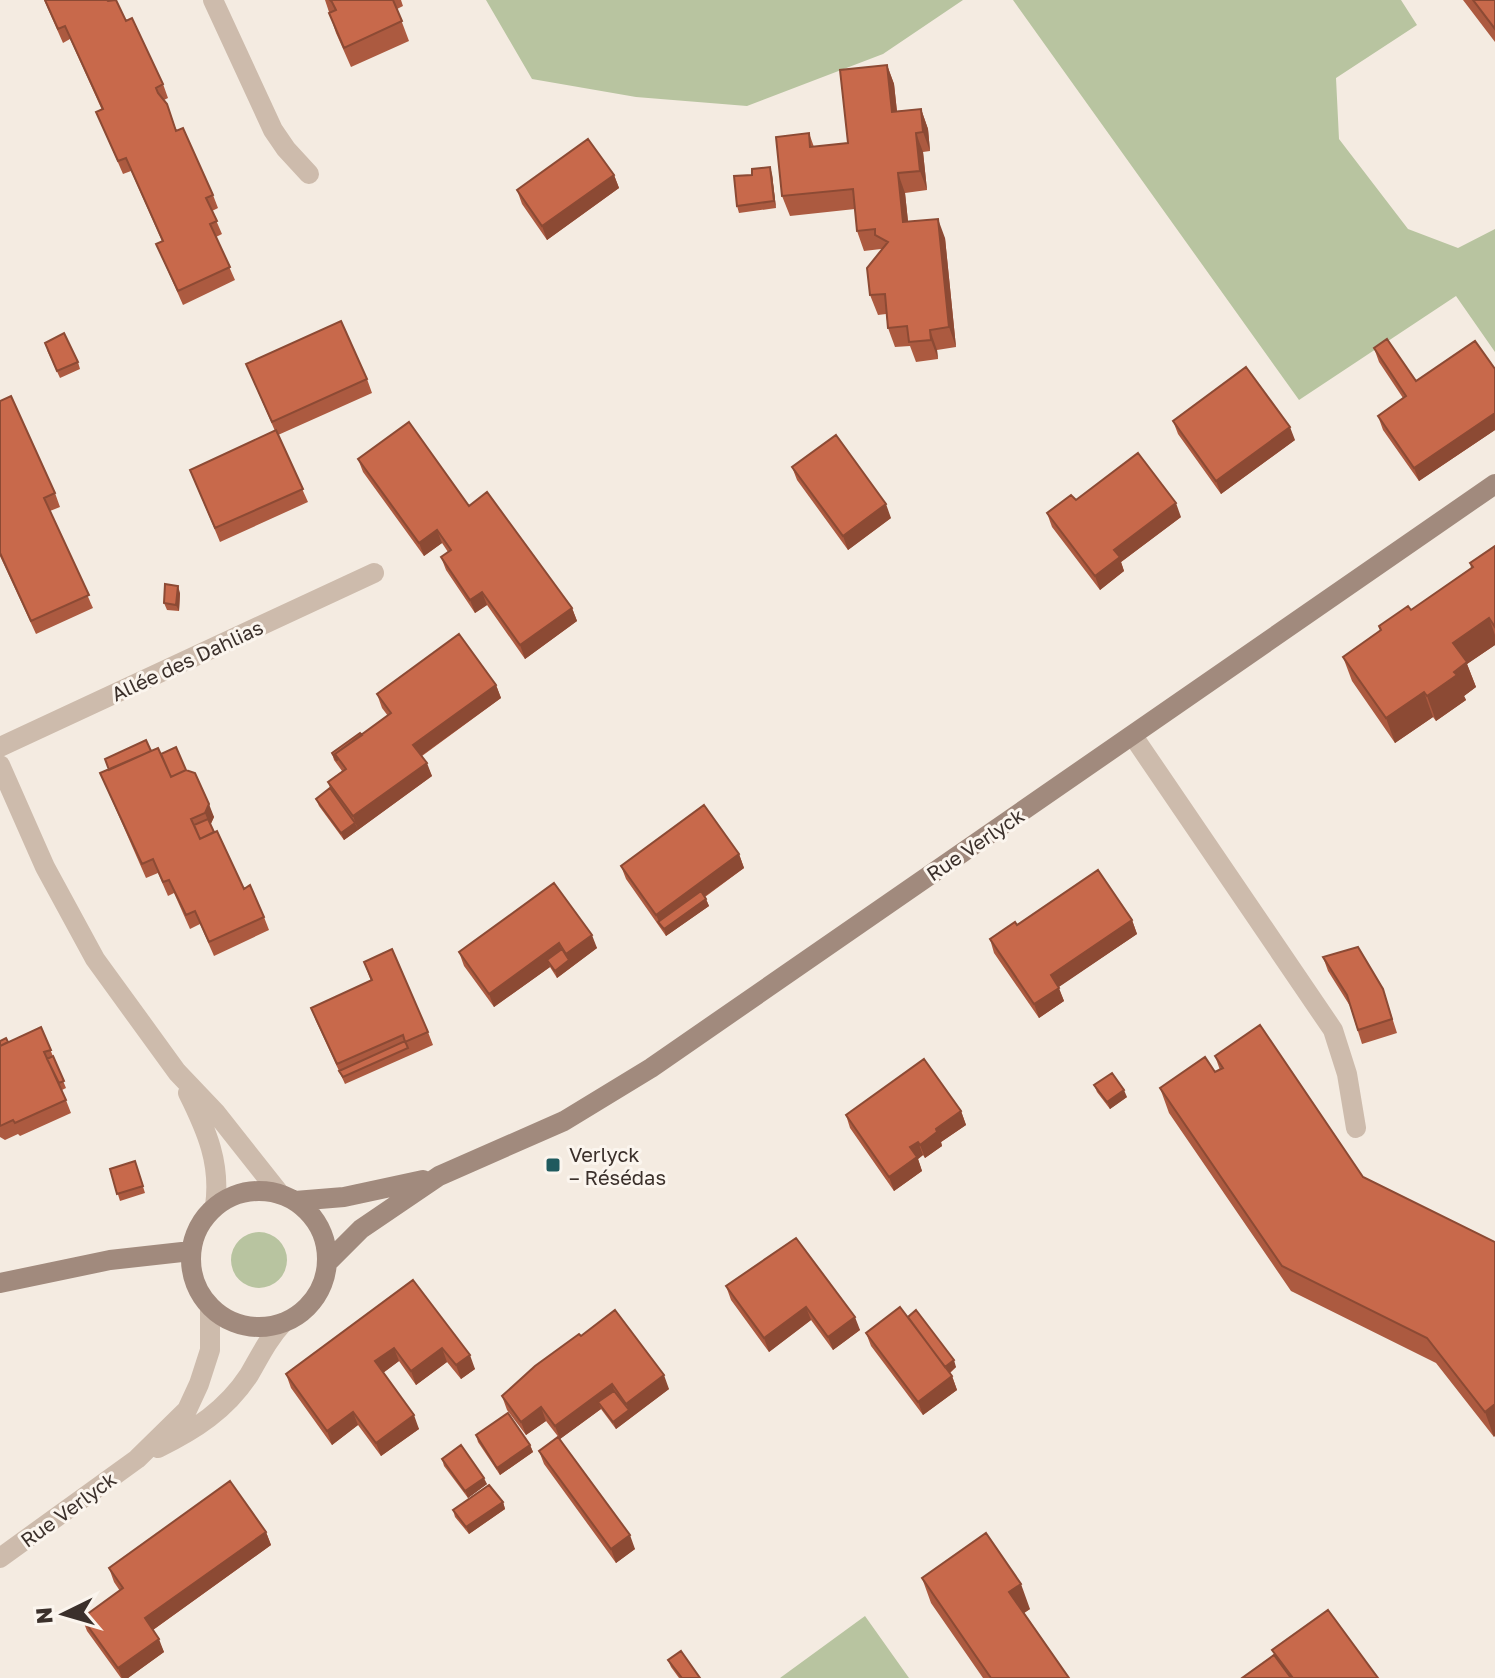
<svg xmlns="http://www.w3.org/2000/svg" width="1495" height="1678" viewBox="0 0 1495 1678" font-family="'Golos Text',sans-serif">
<rect width="100%" height="100%" fill="#f4ebe1"/>
<path fill="#b8c4a0" d="M486,0H963L883,54L747,106L636,97L532,79Z
M1013,0H1401L1417,25L1336,78L1339,139L1408,229L1458,248L1495,229V352L1456,296L1299,400Z
M231 1260a28 28 0 1 1 56 0a28 28 0 1 1-56 0Z
M865,1616L909,1678H780Z"/>
<g fill="none" stroke-linecap="round" stroke-linejoin="round">
<path stroke="#cdbbac" stroke-width="20" d="M1133,736L1333,1030L1347,1074L1356,1128"/>
<path stroke="#cdbbac" stroke-width="20" d="M213,0L273,130L286,149L309,174
M0,747L374,573
M0,765L45,867L95,959L177,1072L216,1113L280,1194
M188,1093C207,1131 221,1164 215,1206
M158,1448C195,1430 226,1410 249,1375C260,1356 268,1339 283,1323
M0,1558L137,1459L187,1410L199,1384L210,1350V1307"/>
<path stroke="#a18a7d" stroke-width="20" d="M191 1259a68 68 0 1 1 136 0a68 68 0 1 1-136 0Z
M295,1201L344,1197L423,1180
M327,1263L361,1229L439,1176L564,1121L651,1068L1495,484
M0,1283L110,1260L191,1251"/>
</g>
<path fill="#ac5a40" d="M44,0H107L126,21L163,84L168,98L164,100L176,131L213,195L218,208L212,211L222,234L216,237L235,280L183,305L156,244L162,241L131,171L123,174L96,112L102,110L70,39L63,43Z
M325,0H401L403,6L397,9L409,41L351,67L336,33Z
M1463,0H1495V42Z
M887,65L894,84L897,111L921,109L928,129L930,151L923,152L927,190L905,193L908,221L945,238L956,347L937,350L938,359L916,362L910,346L895,347L888,328L886,314L878,315L870,295L881,251V249L864,251L857,231L855,209L790,216L782,196L809,133L814,147L848,143Z
M772,174L776,208L739,213L737,206Z
M614,175L619,188L547,240L522,204L517,190Z
M1374,348L1416,381L1495,369V430L1419,481L1383,430L1378,416L1403,398L1379,362Z
M47,350L78,362L80,369L60,378Z
M246,364L367,379L372,393L278,435L308,502L220,542L190,470L275,431Z
M0,401L55,493L60,507L50,511L93,608L36,634L0,556Z
M1173,421L1295,440L1221,494L1178,434Z
M358,459L469,506L572,608L577,621L525,659L487,605L475,613L446,570L441,557L448,552L442,543L424,556L363,472Z
M792,467L891,518L848,550L797,480Z
M1076,500L1181,517L1121,562L1124,571L1100,590L1052,527L1047,513Z
M1495,546V645L1467,664L1476,687L1464,696L1466,700L1436,721L1433,717L1395,743L1352,681L1343,657L1380,631L1379,626L1411,610L1471,568L1470,563Z
M180,593L179,611L167,610L164,603Z
M496,685L501,698L422,756L432,776L344,840L319,806L316,799L330,788L328,782L342,771L334,760L332,753L362,735L388,716L382,708L377,694Z
M151,751L161,754L186,770L214,817L210,825L244,889L264,917L269,930L214,956L200,924L190,929L174,893L168,896L158,873L146,878L100,773Z
M739,854L744,868L705,897L709,906L666,936L626,879L621,866Z
M554,883L597,948L557,978L550,967L494,1007L464,966L459,952Z
M1132,920L1137,934L1058,987L1064,1001L1039,1018L994,953L990,939L1017,925Z
M1323,957L1383,989L1397,1033L1362,1044L1350,1006L1328,971Z
M364,962L428,1032L433,1045L345,1084L316,1021L311,1008L371,981Z
M41,1027L66,1088L62,1090L71,1113L20,1136L18,1134L5,1140L0,1137V1041L8,1042Z
M1215,1056L1363,1177L1495,1242L1494,1437L1436,1363L1291,1291L1169,1113L1160,1088L1215,1072L1220,1070Z
M1094,1085L1127,1097L1110,1109L1097,1092Z
M961,1111L966,1125L941,1142L942,1146L925,1158L923,1155L918,1159L922,1171L894,1191L850,1128L846,1115Z
M135,1161L145,1193L120,1201L110,1169Z
M796,1238L860,1330L833,1350L811,1320L769,1352L731,1300L726,1286Z
M413,1280L475,1369L461,1379L447,1362L416,1385L399,1361L383,1373L419,1429L381,1456L358,1425L332,1445L291,1388L286,1374Z
M908,1317L956,1367L950,1373L952,1376L957,1390L923,1415L871,1346L866,1333Z
M581,1336L669,1389L616,1429L601,1409L560,1439L546,1421L526,1435L507,1410L502,1396Z
M476,1435L530,1445L533,1452L500,1475L478,1442Z
M539,1451L635,1549L616,1563L544,1464Z
M442,1459L487,1484L468,1498L444,1466Z
M503,1502L505,1509L469,1534L455,1517L453,1510Z
M266,1532L271,1545L153,1630L164,1652L128,1678H121L87,1631L82,1618L120,1591L114,1582L109,1568Z
M922,1578L1030,1609L1024,1613L1069,1678H983L931,1603Z
M668,1660L700,1678H679L671,1667Z"/>
<path fill="#8c4a34" d="M887,65L894,84L899,131L892,112Z
M921,109L928,129L930,151L923,132Z
M916,133L923,152L927,190L920,171Z
M770,167L772,174L776,208L774,201Z
M898,173L905,193L910,241L903,222Z
M614,175L619,188L547,240L542,226Z
M938,219L945,238L956,347L949,327Z
M930,330L937,350L938,359L931,340Z
M1495,413V430L1419,481L1414,468Z
M1290,427L1295,440L1221,494L1216,481Z
M1176,503L1181,517L1121,562L1124,571L1100,590L1095,576L1114,550Z
M886,504L891,518L848,550L843,536Z
M437,530L442,543L424,556L419,543Z
M178,586L180,593L179,611L176,605Z
M482,592L487,605L475,613L470,600Z
M572,608L577,621L525,659L520,645Z
M1489,618L1495,635V645L1467,664L1476,687L1464,696L1466,700L1436,721L1427,696L1453,643Z
M496,685L501,698L418,758L413,745Z
M1424,692L1433,717L1395,743L1386,718Z
M427,763L432,776L358,830L353,816Z
M209,804L214,817L210,826L205,813Z
M355,823L358,830L344,840L341,833Z
M739,854L744,868L662,927L656,915Z
M706,899L709,906L666,936L664,929Z
M1132,920L1137,934L1056,989L1051,975Z
M592,935L597,948L557,978L555,971L569,960L566,954Z
M559,943L564,956L547,960L550,967L494,1007L489,994Z
M1059,988L1064,1001L1039,1018L1034,1004Z
M1124,1090L1127,1097L1110,1109L1107,1102Z
M961,1111L966,1125L941,1142L942,1146L925,1158L920,1145L936,1129Z
M918,1142L923,1155L918,1159L922,1171L894,1191L889,1177L910,1147Z
M806,1307L811,1320L769,1352L764,1338Z
M855,1317L860,1330L833,1350L828,1337Z
M394,1348L399,1361L380,1375L375,1361Z
M442,1348L447,1362L416,1385L411,1371Z
M470,1355L475,1369L461,1379L456,1365Z
M954,1360L956,1367L947,1375L944,1368Z
M664,1375L669,1389L616,1429L613,1422L629,1410L626,1404Z
M952,1376L957,1390L923,1415L918,1402Z
M612,1384L617,1398L598,1402L601,1409L560,1439L555,1426Z
M1495,1404V1436L1494,1437L1485,1412Z
M541,1407L546,1421L526,1435L521,1422Z
M353,1412L358,1425L332,1445L327,1431Z
M414,1415L419,1429L381,1456L376,1443Z
M530,1445L533,1452L500,1475L497,1468Z
M484,1478L487,1484L468,1498L465,1491Z
M503,1502L505,1509L469,1534L466,1527Z
M266,1532L271,1545L150,1632L145,1618Z
M630,1535L635,1549L616,1563L611,1549Z
M1021,1584L1030,1609L1018,1617L1009,1592Z
M159,1639L164,1652L128,1678H122L118,1668Z"/>
<path fill="#c8694b" stroke="#8c4a34" stroke-width="2" d="M45,0H107L108,1L116,0L126,21L132,18L163,84L156,88L158,93L167,104L176,131L183,128L213,195L206,198L217,221L210,224L230,267L178,291L156,244L163,241L126,158L118,161L96,112L103,109L65,26L58,29Z
M330,0H393L402,21L344,48L329,13L336,10L332,2Z
M1473,0H1495V29Z
M887,65L892,112L921,109L923,132L916,133L920,171L898,173L903,222L938,219L949,327L930,330L931,340L909,342L907,326L888,328L885,294L870,295L867,268L888,242L875,235V229L857,231L853,189L782,196L776,137L809,133L810,147L848,143L840,70Z
M588,139L614,175L542,226L517,190Z
M770,167L774,201L737,206L734,176L752,175V169Z
M341,321L367,379L272,422L246,364Z
M64,333L78,362L57,371L45,343Z
M1387,339L1416,381L1475,341L1495,369V413L1414,468L1378,416L1406,396L1374,348Z
M1246,367L1290,427L1216,481L1173,421Z
M11,396L55,493L44,498L89,595L31,621L0,553V401Z
M409,422L469,506L487,492L572,608L520,645L482,592L470,600L441,557L451,550L437,530L419,543L358,459Z
M276,430L303,489L215,528L190,470Z
M836,435L886,504L843,536L792,467Z
M1138,453L1176,503L1114,550L1120,557L1095,576L1047,513L1071,495L1076,500Z
M1495,546V627L1489,618L1453,643L1467,662L1454,672L1457,675L1427,696L1424,692L1386,718L1343,657L1381,630L1379,626L1408,606L1411,610L1473,567L1470,563Z
M165,584L178,586L176,605L164,603Z
M459,634L496,685L413,745L427,763L353,816L328,782L346,769L335,754L391,713L377,694Z
M360,733L362,735L335,754L337,761L332,753Z
M146,740L151,751L109,770L105,759Z
M176,747L186,770L171,777L161,754Z
M158,748L171,777L186,770L195,773L209,804L205,813L191,819L200,839L217,831L244,889L250,885L264,917L209,942L195,911L186,915L169,880L163,882L153,859L142,864L100,773Z
M330,788L355,823L341,833L316,799Z
M704,805L739,854L656,915L621,866Z
M208,819L214,832L200,839L194,825Z
M1098,870L1132,920L1051,975L1059,988L1034,1004L990,939L1015,922L1017,925Z
M554,883L592,935L566,954L559,943L489,994L459,952Z
M701,891L706,899L664,929L658,922Z
M1358,947L1383,989L1392,1019L1358,1030L1347,995L1323,957Z
M392,949L428,1032L405,1042L403,1035L337,1064L311,1008L372,980L364,962Z
M562,949L569,960L555,971L547,960Z
M1260,1025L1363,1177L1495,1242V1404L1485,1412L1427,1338L1282,1266L1160,1088L1205,1057L1215,1072L1223,1068L1215,1056Z
M41,1027L51,1050L44,1052L66,1100L15,1123L13,1120L0,1126V1046Z
M6,1038L8,1042L0,1046V1041Z
M405,1041L408,1048L343,1077L339,1071Z
M53,1056L64,1081L59,1083L47,1059Z
M924,1059L961,1111L936,1129L937,1132L920,1145L918,1142L910,1147L917,1157L889,1177L846,1115Z
M1112,1073L1124,1090L1107,1102L1094,1085Z
M135,1161L143,1186L117,1194L110,1169Z
M796,1238L855,1317L828,1337L806,1307L764,1338L726,1286Z
M413,1280L470,1355L456,1365L442,1348L411,1371L394,1348L375,1361L414,1415L376,1443L353,1412L327,1431L286,1374Z
M900,1307L952,1376L918,1402L866,1333Z
M615,1310L664,1375L626,1404L612,1384L555,1426L541,1407L521,1422L502,1396L535,1366L579,1334L581,1336Z
M916,1310L954,1360L945,1367L908,1317Z
M614,1391L629,1410L613,1422L598,1402Z
M508,1413L530,1445L497,1468L476,1435Z
M558,1437L630,1535L611,1549L539,1451Z
M461,1445L484,1478L465,1491L442,1459Z
M230,1481L266,1532L145,1618L159,1639L118,1668L82,1618L123,1588L109,1568Z
M489,1485L503,1502L466,1527L453,1510Z
M986,1533L1021,1584L1009,1592L1069,1678H991L922,1578Z
M1328,1610L1378,1678H1293L1272,1650Z
M681,1651L700,1678H682L668,1660Z
M1274,1655L1291,1678H1242Z"/>
<rect fill="#1f5a5e" stroke="#fbf5ee" stroke-width="3" x="545" y="1157" width="16" height="16" rx="4"/>
<g text-anchor="middle" dominant-baseline="central" stroke-width="6" stroke-linejoin="round" paint-order="stroke">
<g font-size="20" fill="#3b302b" stroke="#fbf5ee">
<text transform="translate(187 660) rotate(-25)">Allée des Dahlias</text>
<text transform="translate(975 844) rotate(-34)">Rue Verlyck</text>
<text transform="translate(68 1509) rotate(-36)">Rue Verlyck</text>
</g>
<g font-size="20" fill="#3b302b" stroke="#fbf5ee" text-anchor="start">
<text x="569" y="1154">Verlyck<tspan x="569" dy="23">– Résédas</tspan></text>
</g>
</g>
<g transform="translate(64 1614) rotate(265)" stroke="#fbf5ee" stroke-width="6" paint-order="stroke">
<path d="M0-6L14 30L0 20L-14 30Z" fill="#3b302b"/>
<text y="-12" font-size="22" font-weight="bold" text-anchor="middle" fill="#3b302b">N</text>
</g>
</svg>
